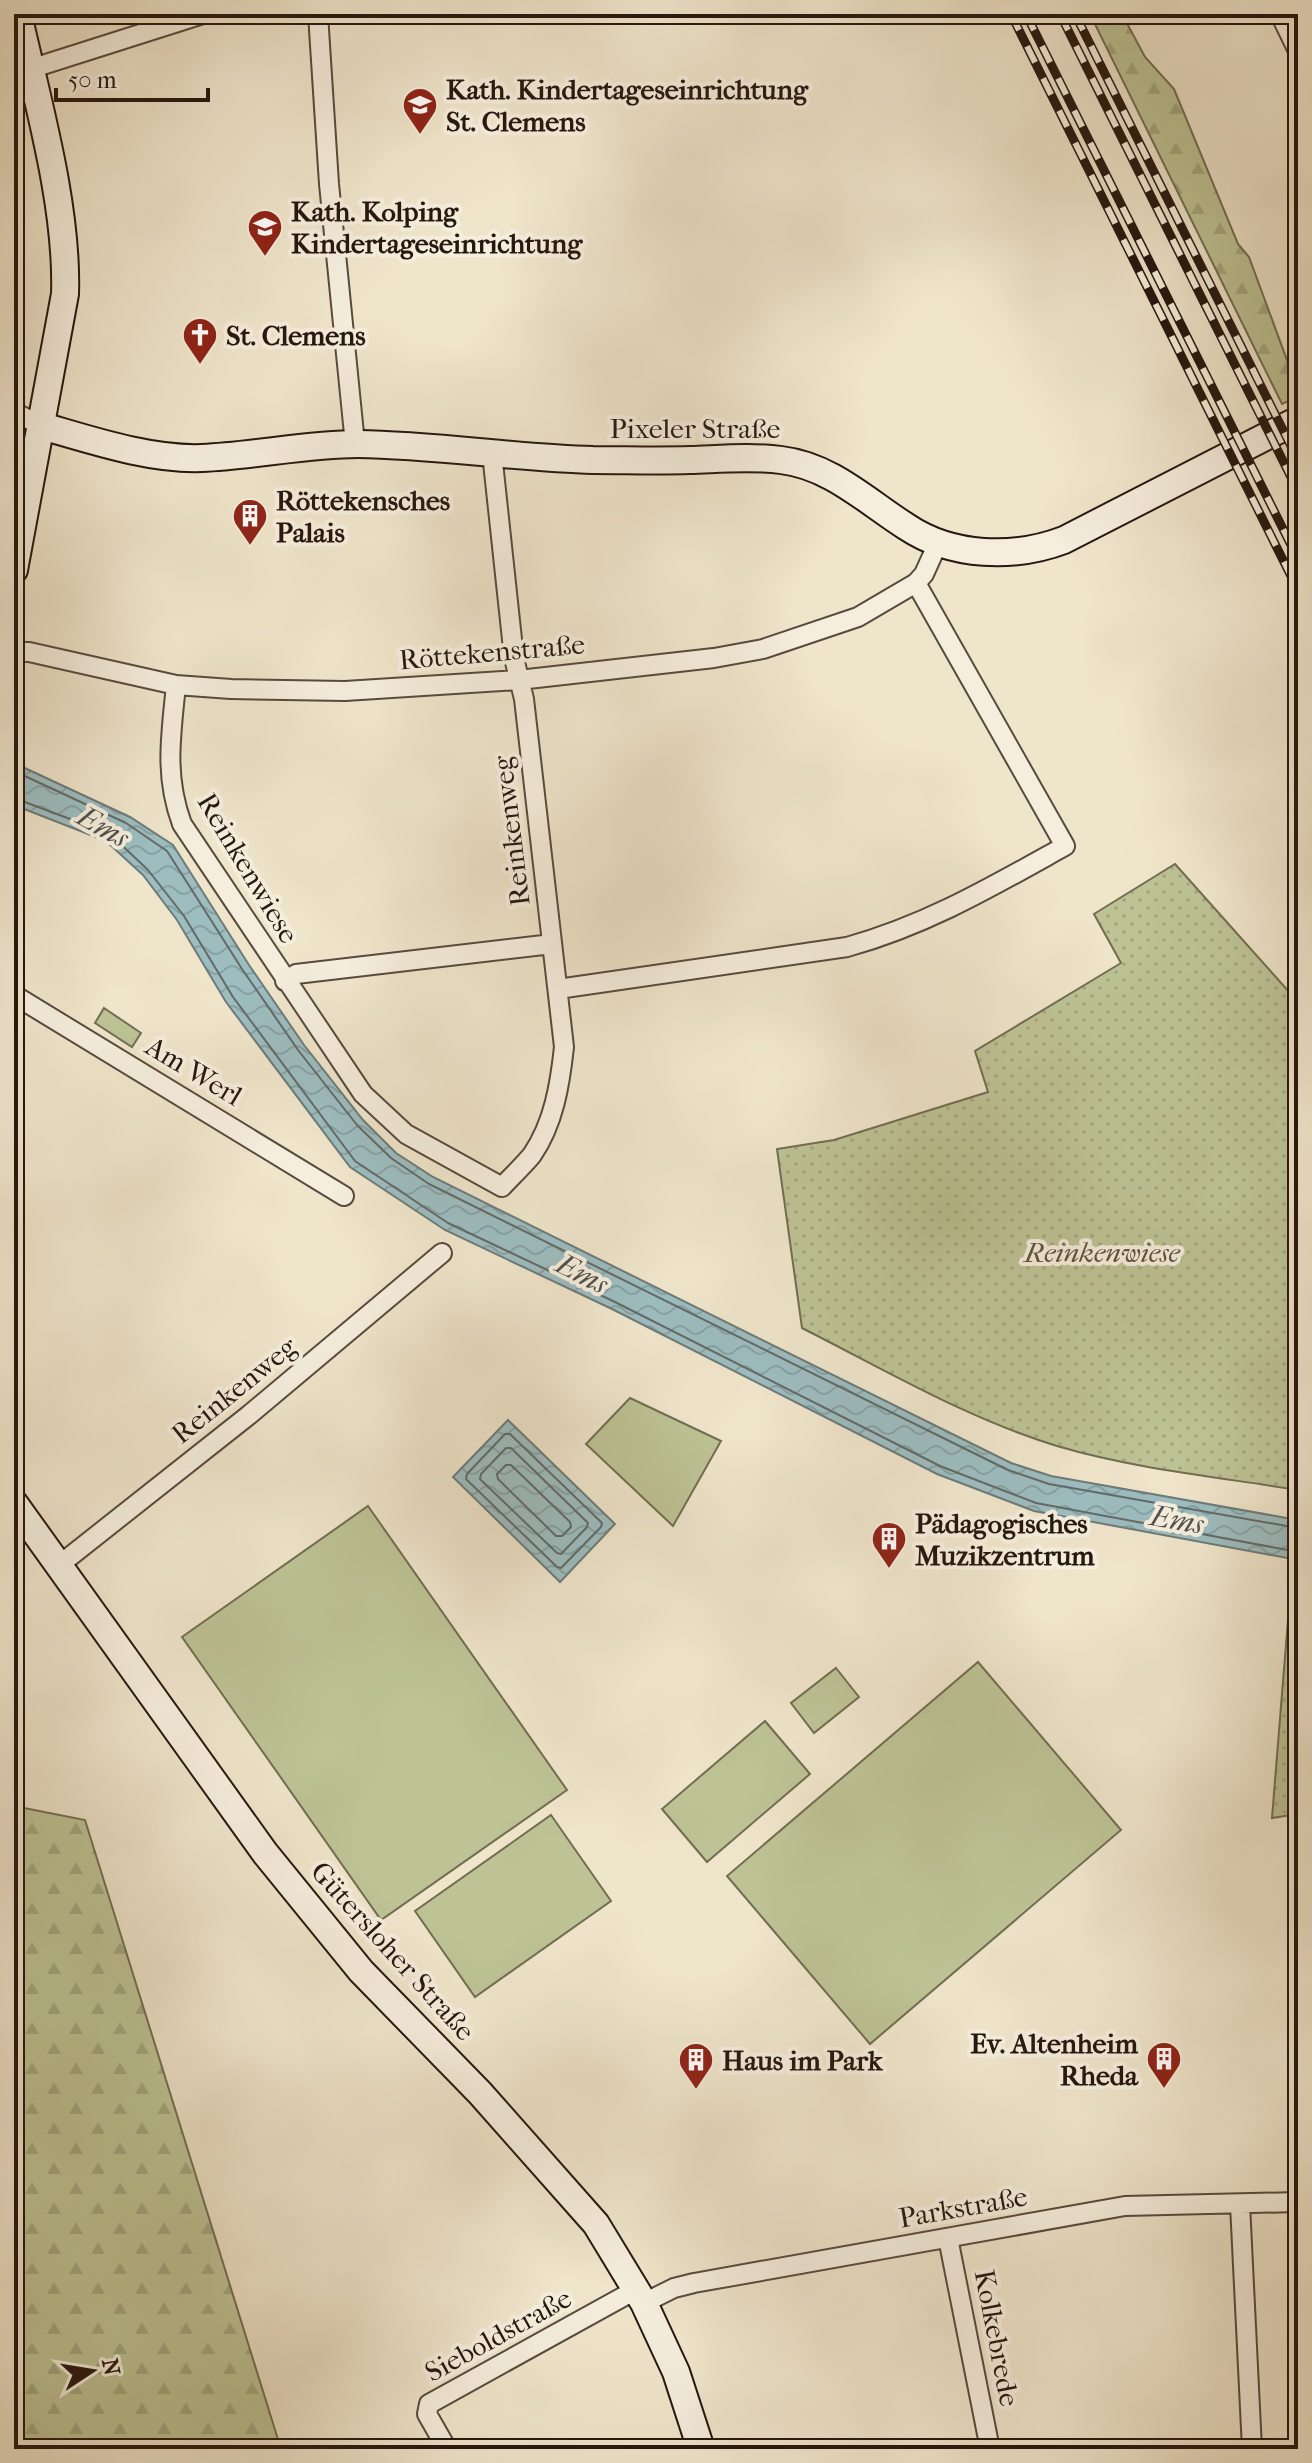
<svg xmlns="http://www.w3.org/2000/svg" width="1312" height="2463" viewBox="0 0 1312 2463" font-family="'IM FELL French Canon',serif">
<defs>
<pattern id="forest-firs" width="22" height="20" patternUnits="userSpaceOnUse" patternTransform="scale(2)"><rect width="22" height="20" fill="#bdc395"/><path d="M5 1l3.5 6h-7zM16 11l3.5 6h-7z" fill="#a2a77f"/></pattern>
<pattern id="garden-dots" width="8" height="8" patternUnits="userSpaceOnUse" patternTransform="scale(2)"><rect width="8" height="8" fill="#bdc395"/><path d="M2 2h.1M6 6h.1" fill="none" stroke="#a2a77f" stroke-width="1.8" stroke-linecap="round"/></pattern>
<pattern id="water-waves" width="16" height="10" patternUnits="userSpaceOnUse" patternTransform="scale(2)"><rect width="16" height="10" fill="#9dbdc0"/><path d="M0 5q4-4 8 0t8 0" fill="none" stroke="#87a2a4"/></pattern>
</defs>
<rect width="100%" height="100%" fill="#efe5cb"/>
<filter id="stains"><feTurbulence type="fractalNoise" baseFrequency=".0025" numOctaves="4"/><feColorMatrix values="0 0 0 0 .2 0 0 0 0 .09 0 0 0 0 .02 0 0 0 .5 -.17"/></filter>
<radialGradient id="worn" r=".72"><stop offset=".6" stop-color="#630" stop-opacity="0"/><stop offset="1" stop-color="#630" stop-opacity=".3"/></radialGradient>
<path fill="#bdc395" stroke="#726d52" stroke-width="2" d="M104,1008L141,1033L132,1047L95,1023Z
M630,1398L721,1441L673,1526L586,1444Z
M368,1506L567,1790L381,1920L182,1637Z
M978,1662L1121,1830L870,2044L727,1876Z
M836,1668L859,1697L814,1733L791,1703Z
M765,1721L810,1774L707,1862L662,1809Z
M551,1815L611,1901L475,1997L415,1911Z"/>
<path fill="url(#forest-firs)" stroke="#726d52" stroke-width="2" d="M1090,14H1122L1145,57L1174,89L1238,244L1249,257L1298,390V397L1282,404Z
M14,1806L85,1820L281,2449H14Z"/>
<path fill="url(#garden-dots)" stroke="#726d52" stroke-width="2" d="M1175,864L1298,1002V1490C1218,1477 1135,1469 1057,1446C968,1419 885,1370 802,1328L777,1149L834,1140L988,1092L975,1051L1121,963L1094,914Z
M1289,1607L1298,1608V1814L1272,1818Z"/>
<path fill="url(#water-waves)" stroke="#6d7b7a" stroke-width="2" d="M14,763L130,817L173,845L249,965L304,1045L363,1120L396,1153L433,1177L1011,1463L1051,1476L1298,1520V1560L1034,1511L937,1474L612,1309L445,1230L350,1167L226,1002L177,920L143,875L106,841L14,805Z
M508,1420L615,1524L560,1582L453,1477Z"/>
<g fill="none" stroke-linecap="round" stroke-linejoin="round">
<path stroke="#626a68" stroke-width="2" d="M14,771L126,823L167,851L242,969L298,1050L357,1125L391,1158L429,1184L1008,1470L1049,1484L1298,1528
M14,798L110,834L148,870L184,916L233,997L355,1161L448,1223L615,1302L940,1466L1036,1503L1298,1552
M510,1434L602,1523L601,1527L561,1568L557,1567L466,1479L467,1474L505,1434Z
M506,1448H511L588,1523L587,1527L561,1554L557,1553L480,1479L481,1474Z
M506,1465H511L570,1522L571,1527L562,1536H556L498,1479L497,1474Z"/>
<defs>
<path id="minor" d="M318,14L329,184L355,444
M1280,14L1298,51
M30,69L203,14
M14,412L42,426
M14,652H29L176,685L231,689L345,691L519,680L714,658L763,649L858,617L916,583L924,574L938,543
M176,685C171,736 164,775 182,824L363,1094L406,1134L502,1187C511,1177 523,1166 532,1155C554,1123 560,1084 564,1047L524,699L514,658L492,453
M285,981L296,974L552,944
M558,989L847,947C927,925 993,886 1065,846L916,583
M14,995L344,1196
M58,1566L249,1415L442,1253
M1240,2204L1252,2449
M948,2238L990,2449
M644,2303L674,2288L694,2283L1125,2206L1298,2202
M447,2449L427,2414L429,2404L637,2289"/>
<path id="secondary" d="M42,426C91,440 150,460 202,458C254,456 306,444 358,444C437,445 515,458 593,460C626,460 658,461 690,460C720,459 751,456 781,460C831,466 866,501 907,527C952,557 1014,559 1064,540L1298,420
M14,570L65,294C68,206 37,100 18,14
M14,1503L265,1853L361,1971L480,2093L596,2224L644,2303L676,2372L701,2449"/>
</defs>
<use href="#minor" stroke="#584a3f" stroke-width="22"/>
<use href="#secondary" stroke="#261710" stroke-width="30"/>
<use href="#minor" stroke="#f5eedd" stroke-width="18"/>
<use href="#secondary" stroke="#f5eedd" stroke-width="26"/>
<defs>
<path id="rail" d="M1011,14L1298,590
M1026,14L1298,559
M1060,14L1298,491
M1075,14L1298,460"/>
</defs>
<use href="#rail" stroke="#261710" stroke-width="9"/>
<use href="#rail" stroke="#f5eedd" stroke-width="6" stroke-dasharray="18" stroke-linecap="butt"/>
</g>
<defs>
<symbol id="school-pin" viewBox="-11 -11 22 30"><path d="M0 17L-7.5 6A9.5 9.5 0 1 1 7.5 6Z" fill="#8f2418" stroke="#f5eedd"/><path d="M0-5L7-2L0 1L-7-2ZM-4 1L0 2.5L4 1V4Q0 6-4 4Z" fill="#fff"/></symbol>
<symbol id="church-pin" viewBox="-11 -11 22 30"><path d="M0 17L-7.5 6A9.5 9.5 0 1 1 7.5 6Z" fill="#8f2418" stroke="#f5eedd"/><path d="M-1.2-6h2.4v3.5h3.3v2.4h-3.3V6h-2.4V-.1h-3.3v-2.4h3.3Z" fill="#fff"/></symbol>
<symbol id="building-pin" viewBox="-11 -11 22 30"><path d="M0 17L-7.5 6A9.5 9.5 0 1 1 7.5 6Z" fill="#8f2418" stroke="#f5eedd"/><path d="M-4-6H4V6H1V3H-1V6H-4ZM-2.5-4.3h1.7v1.8h-1.7ZM.8-4.3h1.7v1.8H.8ZM-2.5-1h1.7V.8h-1.7ZM.8-1h1.7V.8H.8Z" fill="#fff"/></symbol>
</defs>
<g fill-rule="evenodd">
<use href="#school-pin" x="400" y="85" width="40" height="54"/>
<use href="#school-pin" x="245" y="207" width="40" height="54"/>
<use href="#church-pin" x="180" y="315" width="40" height="54"/>
<use href="#building-pin" x="230" y="496" width="40" height="54"/>
<use href="#building-pin" x="869" y="1519" width="40" height="54"/>
<use href="#building-pin" x="1144" y="2039" width="40" height="54"/>
<use href="#building-pin" x="676" y="2040" width="40" height="54"/>
</g>
<g text-anchor="middle" dominant-baseline="central" stroke-width="8" stroke-linejoin="round" paint-order="stroke">
<g font-size="28" font-weight="bold" fill="#261710" stroke="#f5eedd" text-anchor="start">
<text x="446" y="89">Kath. Kindertageseinrichtung<tspan x="446" dy="32">St. Clemens</tspan></text>
<text x="291" y="211">Kath. Kolping<tspan x="291" dy="32">Kindertageseinrichtung</tspan></text>
<text x="226" y="335">St. Clemens</text>
<text x="276" y="500">Röttekensches<tspan x="276" dy="32">Palais</tspan></text>
<text x="915" y="1523">Pädagogisches<tspan x="915" dy="32">Muzikzentrum</tspan></text>
<text x="1138" y="2043" text-anchor="end">Ev. Altenheim<tspan x="1138" dy="32">Rheda</tspan></text>
<text x="722" y="2060">Haus im Park</text>
</g>
<g font-size="28" fill="#261710" stroke="#f5eedd">
<text x="695" y="428">Pixeler Straße</text>
<text transform="translate(492 652) rotate(-5)">Röttekenstraße</text>
<text transform="translate(511 831) rotate(-97)">Reinkenweg</text>
<text transform="translate(248 868) rotate(59)">Reinkenwiese</text>
<text transform="translate(194 1071) rotate(31)">Am Werl</text>
<text transform="translate(234 1390) rotate(-39)">Reinkenweg</text>
<text transform="translate(393 1951) rotate(48)">Gütersloher Straße</text>
<text transform="translate(963 2207) rotate(-10)">Parkstraße</text>
<text transform="translate(498 2335) rotate(-29)">Sieboldstraße</text>
<text transform="translate(997 2338) rotate(79)">Kolkebrede</text>
</g>
<g font-size="28" font-style="italic" fill="#5b533f" stroke="#f5eedd">
<text x="1102" y="1252">Reinkenwiese</text>
</g>
<g font-size="30" font-style="italic" fill="#50514e" stroke="#f5eedd">
<text transform="translate(103 827) rotate(29)">Ems</text>
<text transform="translate(582 1274) rotate(27)">Ems</text>
<text transform="translate(1177 1520) rotate(10)">Ems</text>
</g>
</g>
<rect width="1312" height="2463" fill="none" stroke="#efe5cb" stroke-width="48"/>
<rect x="16" y="16" width="1280" height="2431" fill="none" stroke="#261710" stroke-width="4"/>
<rect x="24" y="24" width="1264" height="2415" fill="none" stroke="#261710" stroke-width="2"/>
<g transform="translate(92 2371) rotate(78)" stroke="#f5eedd" stroke-width="6" paint-order="stroke">
<path d="M0-6L14 30L0 20L-14 30Z" fill="#261710"/>
<text y="-12" font-size="22" font-weight="bold" text-anchor="middle" fill="#261710">N</text>
</g>
<path d="M56 88v12h152v-12" fill="none" stroke="#261710" stroke-width="4"/>
<text x="68" y="88" font-size="24" fill="#261710" stroke="#f5eedd" stroke-width="6" paint-order="stroke">50 m</text>
<rect width="100%" height="100%" filter="url(#stains)"/>
<rect width="100%" height="100%" fill="url(#worn)"/>
</svg>
